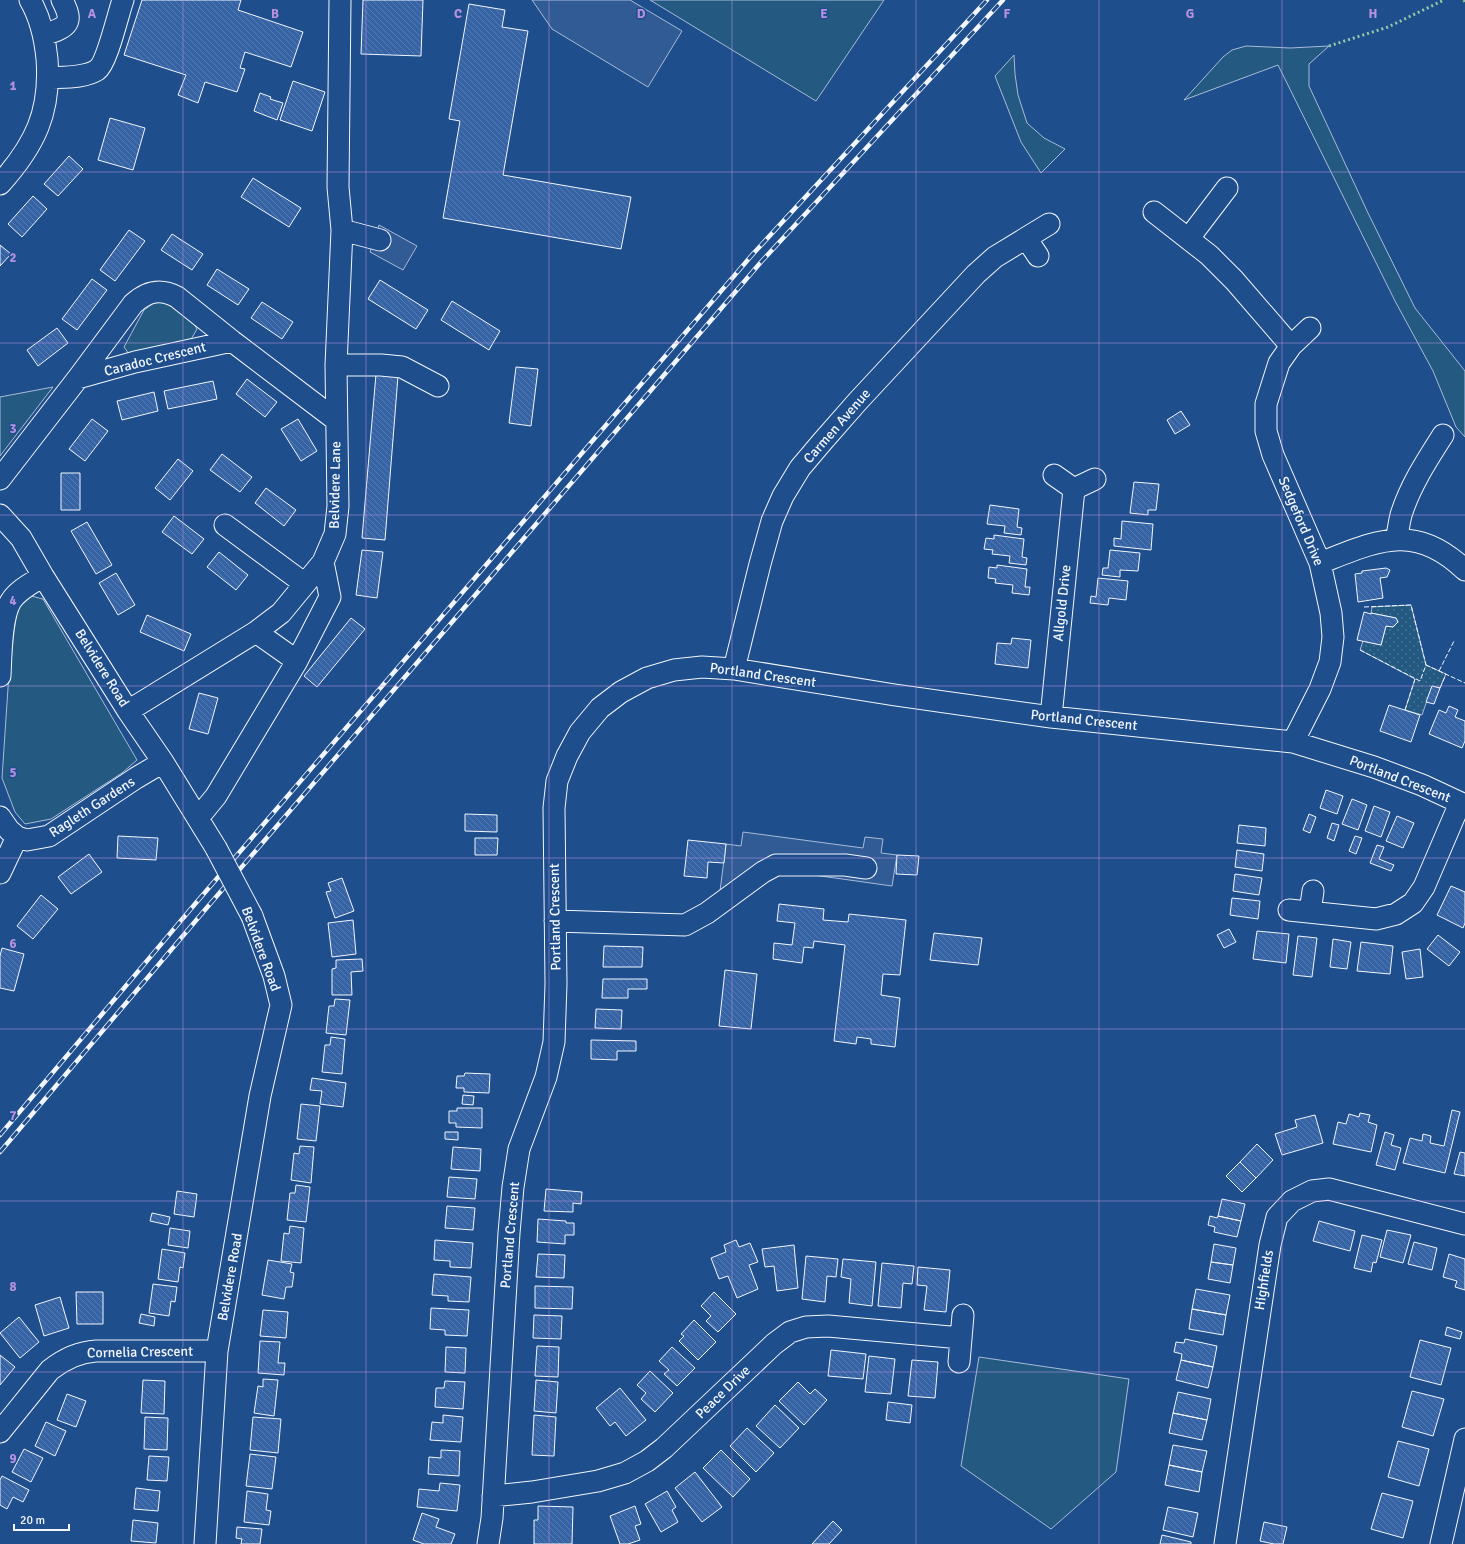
<svg xmlns="http://www.w3.org/2000/svg" width="1465" height="1544" viewBox="0 0 1465 1544" font-family="Signika,sans-serif">
<defs>
<pattern id="garden-dots" width="8" height="8" patternUnits="userSpaceOnUse"><rect width="8" height="8" fill="#245a82"/><path d="M2 2h.1M6 6h.1" fill="none" stroke="#447295" stroke-width="1.8" stroke-linecap="round"/></pattern>
<pattern id="building-back-hatch" width="6" height="6" patternUnits="userSpaceOnUse"><rect width="6" height="6" fill="#3563a3"/><path d="M-1 5l2 2M0 0l6 6M5-1l2 2" fill="none" stroke="#537ab1"/></pattern>
</defs>
<rect width="100%" height="100%" fill="#1f4e8c"/>
<path fill="#245a82" stroke="#a8bbd7" d="M650,0H884L816,101Z
M1246,46L1290,48L1329,46L1309,64V86L1368,213L1415,308L1465,371V437L1456,427L1433,371L1395,301L1278,65L1184,100L1223,57L1232,50Z
M1014,55L1015,74L1018,95L1027,123L1044,138L1065,149L1041,173L1021,142L995,76Z
M165,302L193,322L197,329L190,341L129,354L124,347L144,310L154,303Z
M53,387L0,456V397Z
M27,595L43,599L137,760L122,773L51,819L25,824L15,812L2,778L13,613Z
M979,1357L1129,1379L1116,1472L1051,1529L961,1466Z"/>
<path fill="url(#garden-dots)" stroke="#a8bbd7" d="M1411,605L1426,665L1446,674L1440,688L1432,686L1422,715L1405,710L1415,679L1360,650L1363,641L1381,645L1386,626L1393,627L1398,622L1396,618L1371,613L1372,607Z"/>
<path fill="#305b95" stroke="#a8bbd7" d="M532,0H630L682,31L648,87L552,29Z
M379,225L417,246L403,270L370,252Z
M743,832L863,848L865,837L883,839L881,853L897,855L892,886L778,870L720,891L726,844L741,846Z"/>
<path fill="url(#building-back-hatch)" stroke="#f2f6ff" d="M142,0H241L238,10L303,32L291,67L245,52L240,68L245,69L237,92L205,82L198,103L178,95L186,75L124,55Z
M363,0H423L421,56L361,54Z
M469,4L505,10L502,27L528,31L503,175L631,197L621,249L443,218L460,121L449,119Z
M293,81L325,92L312,131L280,120Z
M260,93L271,97L270,99L283,103L277,120L254,111Z
M110,118L145,128L133,170L98,160Z
M69,156L83,169L58,196L44,184Z
M253,178L301,208L289,227L241,197Z
M33,196L47,209L22,237L8,224Z
M129,230L145,241L115,281L100,270Z
M172,234L203,254L192,270L161,250Z
M0,245L11,254L0,266Z
M217,269L249,289L238,305L207,285Z
M92,279L107,290L77,330L62,319Z
M380,280L428,310L416,329L368,299Z
M452,301L500,331L489,350L441,320Z
M262,302L293,322L282,339L251,318Z
M57,328L68,343L38,366L27,350Z
M516,367L538,369L531,426L509,423Z
M376,374L398,376L385,540L362,538Z
M247,379L277,402L265,417L236,394Z
M213,381L217,399L168,409L164,391Z
M154,392L158,411L122,420L117,401Z
M1181,411L1190,425L1175,434L1167,420Z
M92,419L108,431L85,461L69,449Z
M298,419L317,451L301,461L281,429Z
M222,454L252,477L240,492L210,470Z
M178,459L193,471L170,500L155,488Z
M61,473H80V510H61Z
M1134,482L1159,484L1156,510H1148V515L1130,513Z
M266,488L296,510L284,526L255,503Z
M990,505L1019,509L1017,527L1022,528L1021,535L1004,533L1005,526L987,524Z
M174,516L204,539L192,554L162,532Z
M1122,521L1153,524L1151,550L1114,546V538L1121,539Z
M87,522L112,565L96,574L71,531Z
M994,535L1024,539L1022,557L1027,558L1026,565L1009,563L1010,556L992,554L993,550L984,549L986,538L994,539Z
M362,550L383,552L377,598L356,595Z
M1110,550L1140,553L1138,571L1120,570V577L1102,575L1103,568H1108Z
M219,552L248,575L236,590L207,567Z
M997,565L1027,569L1025,587H1030L1029,595L1012,593L1013,585L995,583L996,579L988,578L989,567L997,568Z
M1386,568L1390,570L1387,577L1380,578L1383,598L1358,602L1355,574L1362,573V571Z
M116,573L135,605L118,615L99,583Z
M1098,578L1128,581L1126,600L1109,598L1108,605L1090,603L1091,596L1096,597Z
M1364,612L1371,614V613L1396,618L1398,622L1393,627L1386,626L1381,645L1357,640Z
M147,615L191,634L184,651L140,632Z
M351,618L365,629L317,687L304,676Z
M1012,638L1031,640L1028,668L995,664L997,643L1011,644Z
M1432,686L1440,688L1434,704L1426,702Z
M199,693L218,698L208,734L189,729Z
M1389,705L1420,715L1411,742L1380,731Z
M1449,706L1458,710L1455,717L1465,721V741L1462,748L1429,734L1439,710L1446,713Z
M1326,790L1343,796L1337,814L1320,808Z
M1352,799L1367,805L1358,830L1342,824Z
M1374,806L1390,812L1381,837L1365,831Z
M465,814L497,815V832L465,831Z
M1309,814L1316,817L1310,833L1303,830Z
M1397,816L1414,823L1403,848L1386,841Z
M1332,823L1339,825L1334,841L1327,838Z
M1239,825L1266,828L1265,846L1237,843Z
M118,836L158,838L156,860L117,858Z
M1355,836L1362,838L1356,854L1349,851Z
M475,838H498L497,855H475Z
M688,840L726,844L724,863L708,862L707,878L684,876Z
M1377,845L1384,847L1379,859L1394,865L1391,871L1370,863Z
M1237,850L1264,854L1262,871L1235,867Z
M89,854L102,872L71,894L58,877Z
M897,855L919,856L917,875L896,874Z
M1235,874L1262,878L1259,895L1233,891Z
M342,878L354,911L335,918L326,892L331,891L328,883Z
M1451,886L1465,892V923L1463,928L1437,915Z
M41,895L58,909L33,939L17,926Z
M1232,898L1260,901L1258,919L1230,915Z
M779,904L824,909L823,920L848,922L849,914L906,920L900,975L883,974L881,995L900,998L895,1047L871,1044V1039L857,1037L856,1044L834,1041L845,945L814,941L813,948L804,947L802,963L773,959L774,943L792,945L795,923L777,921Z
M353,920L356,954L332,957L328,923Z
M1229,929L1236,942L1224,948L1217,935Z
M1257,931L1289,934L1286,963L1253,959Z
M934,933L982,938L978,965L930,960Z
M1438,935L1460,952L1449,966L1427,949Z
M1298,936L1317,938L1312,977L1293,975Z
M1333,939L1351,942L1347,969L1330,967Z
M1361,942L1393,946L1390,974L1357,971Z
M604,946L643,947L642,967H603Z
M2,948L24,954L14,991L0,988V956Z
M1420,949L1423,977L1406,979L1402,952Z
M362,959L363,971L351,972L352,995H332V969L336,968V960Z
M725,970L757,974L751,1029L719,1026Z
M603,979H647V989H628V998H602Z
M335,999L350,1000L346,1035L326,1033L329,1006H334Z
M596,1009L622,1010L621,1029L595,1028Z
M331,1037L345,1039L342,1074L322,1072L325,1045H330Z
M591,1040L636,1041V1051H617V1060L591,1059Z
M465,1073L490,1074L489,1093L464,1092V1088H456L457,1076H464Z
M312,1078L346,1083L343,1107L320,1104L322,1091L310,1090Z
M463,1095L474,1096L473,1105L462,1104Z
M301,1104L320,1106L316,1141L297,1139Z
M457,1108H482V1128L456,1127V1123H449V1111H457Z
M1452,1110L1460,1112L1445,1173L1403,1163L1410,1138L1422,1141L1423,1134L1431,1136L1430,1143L1444,1146Z
M1360,1113L1370,1115L1368,1122L1377,1125L1371,1152L1333,1144L1338,1122L1346,1124L1349,1114L1359,1117Z
M1315,1115L1323,1143L1282,1155L1275,1134L1297,1127L1295,1120Z
M445,1132H458V1140L445,1139Z
M1385,1132L1394,1135L1391,1145L1401,1148L1395,1170L1376,1165Z
M1257,1144L1273,1160L1256,1178L1240,1162Z
M300,1146L314,1147L311,1183L291,1180L294,1153L299,1154Z
M453,1147L481,1149L480,1171L451,1169Z
M1460,1152L1465,1153V1176L1454,1174Z
M1240,1162L1256,1178L1242,1192L1226,1176Z
M449,1177L477,1179L475,1199L447,1197Z
M296,1185L310,1187L306,1222L287,1220L290,1193H295Z
M546,1189L582,1192L581,1204L573,1203V1212L544,1211Z
M177,1191L197,1194L194,1217L174,1214Z
M1222,1199L1245,1204L1241,1221L1218,1216Z
M447,1206L475,1208L473,1230L445,1228Z
M152,1213L170,1217L168,1225L150,1221Z
M1210,1216L1217,1218L1218,1216L1241,1221L1237,1237L1214,1232L1215,1227L1208,1225Z
M538,1219L566,1221V1223H574V1235H565V1244L537,1242Z
M1319,1221L1355,1231L1350,1251L1313,1241Z
M290,1226L304,1228L301,1263L281,1261L284,1233L289,1234Z
M170,1228L190,1231L188,1248L168,1245Z
M1387,1230L1411,1235L1403,1263L1380,1257Z
M1362,1235L1382,1240L1376,1263L1373,1262L1371,1272L1354,1268Z
M435,1240L473,1243L471,1268L450,1267V1261L434,1260Z
M736,1240L739,1247L750,1243L758,1262L749,1265L758,1289L737,1298L728,1276L719,1279L711,1258L726,1252L724,1245Z
M1414,1242L1437,1248L1432,1270L1408,1264Z
M1214,1244L1236,1248L1233,1265L1211,1262Z
M794,1245L798,1288L777,1291L774,1266L765,1267L762,1249Z
M162,1249L185,1253L183,1268L180,1267L178,1282L158,1279Z
M538,1254L565,1255L564,1278L536,1277Z
M1449,1254L1465,1259V1290L1455,1287L1457,1281L1443,1277Z
M806,1256L838,1259L836,1277L827,1276L825,1302L802,1299Z
M843,1259L876,1262L872,1306L849,1303L851,1279L841,1277Z
M268,1260L292,1264L290,1272L294,1273L292,1287H286L284,1299L262,1295Z
M1211,1262L1233,1265L1230,1283L1208,1279Z
M882,1263L914,1266L912,1284L903,1283L901,1308L878,1306Z
M918,1267L950,1270L946,1312L924,1310L927,1286L917,1285Z
M434,1274L471,1277L469,1302L448,1301V1296L432,1295Z
M153,1284L177,1287L175,1302L171,1301L169,1316L149,1313Z
M535,1286L573,1287L572,1309L535,1308Z
M1196,1289L1230,1295L1226,1315L1192,1309Z
M76,1292H103V1324H77Z
M714,1292L736,1314L718,1332L706,1321L711,1316L701,1306Z
M60,1297L69,1328L44,1336L35,1305Z
M431,1308L469,1310L467,1336L445,1335V1330L430,1329Z
M1192,1309L1226,1315L1223,1335L1189,1329Z
M263,1310L288,1312L286,1338L260,1336Z
M141,1314L155,1317L154,1326L139,1323Z
M534,1315L562,1316L561,1339L533,1338Z
M19,1317L39,1342L20,1358L0,1333Z
M694,1320L716,1342L698,1360L679,1341L684,1336L681,1334Z
M1447,1327L1462,1332L1460,1339L1445,1335Z
M1185,1339L1217,1346L1213,1367L1181,1360L1182,1354L1174,1352L1176,1342L1184,1343Z
M1420,1340L1451,1348L1441,1385L1410,1377Z
M260,1341L280,1342L278,1363H285L284,1375L258,1373Z
M537,1346L559,1347L558,1377L535,1376Z
M446,1347L466,1348L465,1373L445,1372Z
M672,1347L695,1368L677,1386L664,1374L669,1370L659,1361Z
M831,1350L866,1354L863,1379L828,1376Z
M0,1355L15,1367L0,1385Z
M869,1356L895,1359L891,1394L865,1392Z
M912,1360L938,1362L935,1398L908,1396Z
M1181,1360L1213,1367L1208,1388L1176,1380Z
M650,1371L673,1393L655,1412L641,1399L646,1393L637,1385Z
M263,1379L278,1380L274,1416L254,1413L258,1386L263,1387Z
M143,1380L165,1381L164,1414L141,1413Z
M536,1380L558,1382L556,1413L534,1411Z
M445,1381L465,1382L463,1409L435,1407L436,1388H444Z
M798,1382L810,1394L815,1389L827,1400L804,1425L779,1401Z
M620,1388L646,1420L626,1436L615,1422L610,1426L596,1408Z
M1412,1391L1444,1399L1433,1436L1402,1427Z
M1178,1392L1211,1399L1207,1420L1173,1413Z
M67,1394L86,1401L76,1427L57,1420Z
M888,1402L912,1405L910,1423L886,1420Z
M775,1405L799,1428L780,1448L756,1426Z
M1173,1413L1207,1420L1202,1440L1169,1433Z
M443,1415L463,1417L461,1442L430,1440L432,1422L443,1423Z
M534,1415L556,1417L554,1456L532,1455Z
M145,1417L168,1418L167,1450L144,1449Z
M253,1417L281,1419L278,1453L250,1450Z
M46,1422L66,1431L55,1456L35,1446Z
M747,1428L774,1453L756,1472L730,1446Z
M1398,1441L1429,1449L1419,1486L1388,1477Z
M1173,1445L1207,1451L1202,1472L1169,1465Z
M24,1449L43,1458L31,1482L12,1472Z
M441,1450L460,1451L459,1476L428,1474L429,1457L441,1458Z
M721,1450L750,1479L733,1497L703,1468Z
M250,1454L276,1457L272,1489L246,1486Z
M149,1456L169,1457L167,1481L147,1480Z
M1169,1465L1202,1472L1199,1492L1165,1485Z
M695,1472L722,1507L702,1522L675,1488Z
M2,1476L29,1490L23,1502L13,1497L7,1509L0,1505V1480Z
M440,1483L460,1485L457,1511L417,1507L419,1489L439,1491Z
M136,1488L160,1491L158,1511L134,1509Z
M247,1491L268,1494L266,1510L271,1511L269,1525L244,1522Z
M667,1491L676,1507L672,1510L678,1522L661,1532L645,1504Z
M1382,1493L1413,1501L1403,1538L1371,1529Z
M538,1506L573,1507L572,1544H534V1520H538Z
M635,1506L641,1524L635,1526L640,1540L628,1544H620L610,1516Z
M1168,1507L1198,1513L1193,1537L1163,1530Z
M422,1513L439,1519L436,1527L455,1534L451,1544H424L413,1540Z
M133,1520L158,1523L156,1543L131,1541Z
M833,1521L842,1530L829,1544H812Z
M1264,1522L1287,1527L1283,1544H1274L1260,1541Z
M237,1527L262,1529L260,1544H241L242,1539L236,1538Z
M1162,1535L1191,1542V1544H1160Z"/>
<g fill="none" stroke-linecap="round" stroke-linejoin="round">
<defs>
<path id="minor" d="M44,35C67,27 75,24 62,0
M48,78C63,77 85,78 97,70C107,63 118,14 123,0
M0,184C35,145 51,112 47,59C45,38 41,19 30,0
M1154,212L1209,255L1234,280L1291,346
M342,230L380,240
M1026,238L1038,256
M1189,238L1227,188
M336,365H381L402,367L438,386
M78,378L133,304C147,291 160,288 177,297L232,341
M0,479L78,378L135,362L232,341L336,420
M1074,489L1095,479
M0,515L21,538L43,576L128,711L163,762L216,848
M225,525L305,584
M1396,540C1398,532 1399,523 1401,515C1410,486 1427,460 1443,435
M1320,563C1377,541 1414,521 1465,570
M256,632L297,661
M734,669L760,564L772,521L783,496L800,468L822,442L858,401L976,274L995,257L1049,224
M0,676C1,656 1,617 11,601C18,590 32,583 43,576
M128,711L256,632L281,613L323,562L335,534L338,506L336,365L342,230L338,187L340,0
M1051,717L1074,489L1054,475
M1293,742L1320,689L1330,662L1333,637L1331,613L1320,563L1273,455L1266,431V404L1279,363L1291,346L1310,328
M0,817L9,830L17,837L27,840L49,836L136,778L163,762
M198,818L216,796L297,661L330,597L323,562
M0,873L17,837
M1289,910L1376,919L1396,914L1413,903L1424,887L1460,803
M1310,912L1313,891
M555,921L685,925L707,913L763,872L776,865H845L866,868
M959,1362L963,1315
M0,1432L50,1370C64,1359 78,1352 96,1351H217
M493,1496L532,1492L598,1481L625,1473L647,1461L664,1448L774,1344L790,1332L806,1327L828,1326L961,1338
M205,1544L217,1351L260,1096L281,1005L274,976L252,916
M488,1544L492,1518L509,1233L513,1187L519,1149L546,1077L554,1042L556,984L554,808L557,781L567,756L580,732L600,708L621,692L647,678L674,670L702,667L734,669L895,695L1051,717L1293,742L1374,767L1422,785L1465,805
M1225,1544L1270,1245L1277,1217L1292,1201L1312,1191L1329,1189L1465,1224
M1441,1544L1465,1439"/>
</defs>
<use href="#minor" stroke="#f2f6ff" stroke-width="23"/>
<use href="#minor" stroke="#1f4e8c" stroke-width="21"/>
<defs>
<path id="rail" d="M0,1135L195,904L752,255L987,0
M0,1152L204,911L761,262L1003,0"/>
</defs>
<use href="#rail" stroke="#f2f6ff" stroke-width="4.5"/>
<use href="#rail" stroke="#1f4e8c" stroke-width="3" stroke-dasharray="9" stroke-linecap="butt"/>
<defs>
<path id="minor-bridge" d="M216,848L252,916"/>
</defs>
<use href="#minor-bridge" stroke="#f2f6ff" stroke-width="23" stroke-linecap="butt"/>
<use href="#minor-bridge" stroke="#1f4e8c" stroke-width="21"/>
<path stroke="#97c8a6" stroke-width="3" stroke-dasharray="2 3" stroke-linecap="butt" d="M1464,0L1465,2
M1329,46L1388,27L1444,0"/>
<path stroke="#f2f6ff" stroke-width="1" stroke-dasharray="5 2" stroke-linecap="butt" d="M1364,607L1411,605L1426,665
M1360,650L1420,681L1426,665L1465,683
M1439,671L1454,641
M1440,688L1446,674
M1405,710L1415,679"/>
</g>
<path fill="none" stroke="#b691df" stroke-width="1" stroke-opacity="0.55" d="M183,0V1544M366,0V1544M549,0V1544M732,0V1544M916,0V1544M1099,0V1544M1282,0V1544M0,172H1465M0,343H1465M0,515H1465M0,686H1465M0,858H1465M0,1029H1465M0,1201H1465M0,1372H1465"/>
<g text-anchor="middle" dominant-baseline="central" stroke-width="3" stroke-linejoin="round" paint-order="stroke">
<g font-size="14" fill="#f2f6ff" stroke="#1f4e8c">
<text transform="translate(155 359) rotate(-14)">Caradoc Crescent</text>
<text transform="translate(837 426) rotate(-49)">Carmen Avenue</text>
<text transform="translate(335 485) rotate(-89)">Belvidere Lane</text>
<text transform="translate(1301 521) rotate(67)">Sedgeford Drive</text>
<text transform="translate(1062 603) rotate(-84)">Allgold Drive</text>
<text transform="translate(102 668) rotate(58)">Belvidere Road</text>
<text transform="translate(763 675) rotate(8)">Portland Crescent</text>
<text transform="translate(1084 720) rotate(6)">Portland Crescent</text>
<text transform="translate(1400 779) rotate(21)">Portland Crescent</text>
<text transform="translate(92 807) rotate(-33)">Ragleth Gardens</text>
<text transform="translate(555 917) rotate(-91)">Portland Crescent</text>
<text transform="translate(261 949) rotate(70)">Belvidere Road</text>
<text transform="translate(510 1235) rotate(-85)">Portland Crescent</text>
<text transform="translate(230 1277) rotate(-80)">Belvidere Road</text>
<text transform="translate(1264 1280) rotate(-81)">Highfields</text>
<text transform="translate(140 1352) rotate(-1)">Cornelia Crescent</text>
<text transform="translate(723 1392) rotate(-44)">Peace Drive</text>
</g>
</g>
<g font-size="13" text-anchor="middle" font-weight="bold" fill="#b691df" stroke="#1f4e8c" stroke-width="3" stroke-linejoin="round" paint-order="stroke">
<text x="92" y="18">A</text>
<text x="275" y="18">B</text>
<text x="458" y="18">C</text>
<text x="641" y="18">D</text>
<text x="824" y="18">E</text>
<text x="1007" y="18">F</text>
<text x="1190" y="18">G</text>
<text x="1373" y="18">H</text>
<text x="13" y="90">1</text>
<text x="13" y="262">2</text>
<text x="13" y="433">3</text>
<text x="13" y="605">4</text>
<text x="13" y="777">5</text>
<text x="13" y="948">6</text>
<text x="13" y="1120">7</text>
<text x="13" y="1291">8</text>
<text x="13" y="1463">9</text>
</g>
<path d="M14 1524v6h55v-6" fill="none" stroke="#f2f6ff" stroke-width="2"/>
<text x="20" y="1524" font-size="12" fill="#f2f6ff" stroke="#1f4e8c" stroke-width="3" paint-order="stroke">20 m</text>
</svg>
